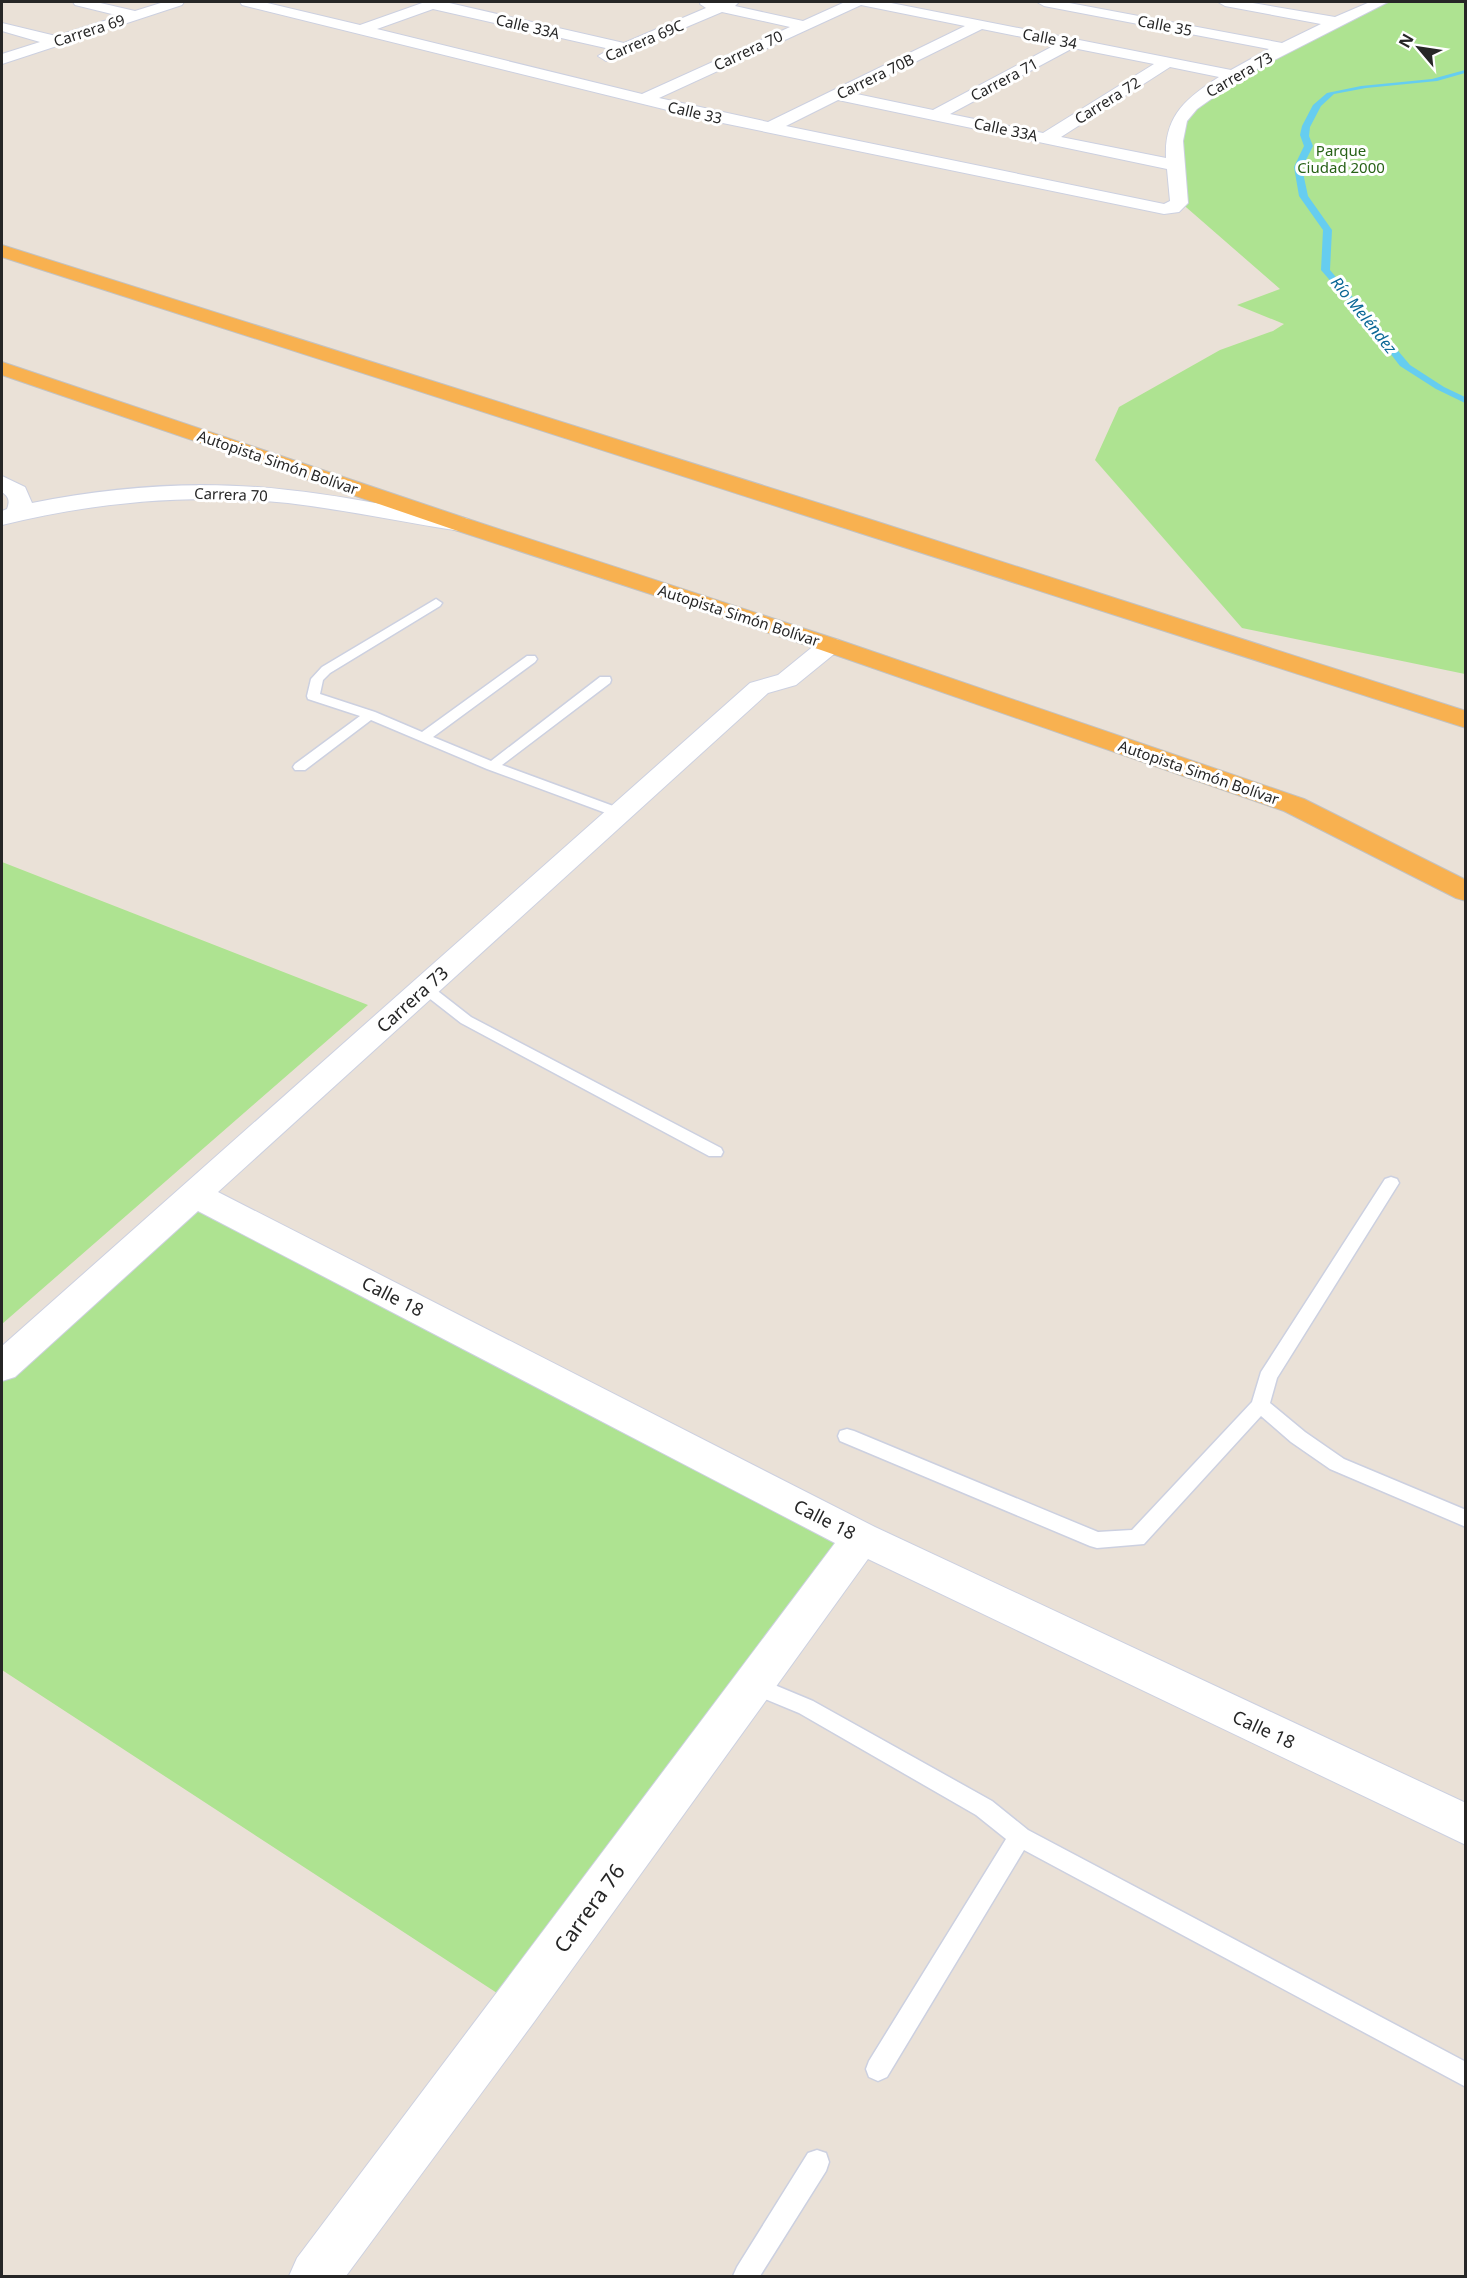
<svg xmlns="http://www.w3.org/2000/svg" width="1467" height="2278" viewBox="0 0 1467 2278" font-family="'Noto Sans',sans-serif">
<rect width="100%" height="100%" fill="#eae1d7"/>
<path fill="#aee391" d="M1381,2H1465V674L1242,628L1095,460L1119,407L1220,350L1273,331L1284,324L1237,305L1280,289L1179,201L1174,165L1188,108L1307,37Z
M2,862L368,1005L2,1324Z
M194,1194L861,1538L517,2006L2,1670V1367Z"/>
<path fill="#66cdf0" d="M1465,70V73L1437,81L1366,88L1334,94L1321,106L1310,127L1309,136L1313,146L1302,168L1308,196L1332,230L1330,270L1410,365L1444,387L1465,397V403L1436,389L1400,366L1366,322L1321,270L1323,230L1299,196L1294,167L1304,146L1300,135L1302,126L1313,105L1327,93L1361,86L1432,79Z"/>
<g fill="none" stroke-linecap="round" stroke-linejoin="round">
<defs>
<path id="service" d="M436,599L442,603L440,606L330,673L323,680L320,694L375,712L422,732L527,656H535L537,659L535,662L433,737L491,761L600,677H610L611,680L610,683L502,765L624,810L626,813L624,816H614L487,769L371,720L305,770H295L293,767L295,764L360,716L308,699L307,696L311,679L322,667Z
M425,983L430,985L471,1017L721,1148L723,1152L721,1156H709L461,1023L420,991L417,988Z
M1391,1177L1397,1179L1399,1183L1277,1378L1270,1403L1305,1432L1344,1459L1466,1510V1527L1330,1469L1291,1442L1261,1416L1144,1544L1097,1548L1090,1546L840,1441L838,1436L840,1431L847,1429L854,1431L1098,1532L1132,1530L1252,1402L1261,1372L1385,1179Z
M753,1676L813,1701L992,1801L1028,1830L1466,2062V2087L1024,1850L887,2077L878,2081L869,2077L866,2069L869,2061L1006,1839L976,1815L799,1713L746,1691L743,1685L746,1679Z
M817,2150L826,2153L829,2162L826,2171L760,2276H733L737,2267L808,2153Z"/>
<path id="minor" d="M73,2H96L135,11L164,2H184L182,5L2,64V54L40,42L2,31V23L56,36L120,16L75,5Z
M240,2H263L360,25L425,2H445L624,43L706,8L700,4L701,2H739L735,6L803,21L845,2H886L1231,70L1269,49L1044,6L1037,2H1064L1282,43L1321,24L1225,6L1218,2H1247L1335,17L1370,2H1388L1245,75L1197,109L1187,121L1183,141L1188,203L1179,212L1164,214L708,120L242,5ZM861,5L965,26L768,122L659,98ZM433,9L610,49L598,56L606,61L722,12L790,27L642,94L377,29ZM982,29L1057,44L933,110L852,93ZM1073,48L1154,64L1043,133L950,114ZM1170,67L1219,77C1186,98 1164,116 1166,158L1061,137ZM838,100L1167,169L1170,201L1164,204L786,126Z
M830,638L839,640L842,645L839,650L796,685L768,693L218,1192L875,1527L1466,1803V1845L868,1559L534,2022L346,2276H289L297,2258L835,1543L198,1211L15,1377L2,1381V1346L750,683L778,675L821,640Z"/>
<path id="tertiary" d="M2,476L25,487L32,503C115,486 203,480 288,490C346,496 403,509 460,517L468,519L472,524L468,529L460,531C403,522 346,510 288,503C192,493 95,502 2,525V511L7,509C10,501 9,497 2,492Z"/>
<path id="trunk" d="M2,245L875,521L1466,711V728L2,257Z
M2,362L468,519L839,640L1304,799L1466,880V901L1456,898L1284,811L821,650L452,529L2,375Z"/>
</defs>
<use href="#service" stroke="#ccd0e0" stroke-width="3"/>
<use href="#minor" stroke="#ccd0e0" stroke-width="2"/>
<use href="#tertiary" stroke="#ccd0e0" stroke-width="2"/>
<use href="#trunk" stroke="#c2c2c2" stroke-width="2"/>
<use href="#service" fill="#fff" fill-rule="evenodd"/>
<use href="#minor" fill="#fff" fill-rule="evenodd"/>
<use href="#tertiary" fill="#fff" fill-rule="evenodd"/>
<use href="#trunk" fill="#f8b150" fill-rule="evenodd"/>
</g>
<g text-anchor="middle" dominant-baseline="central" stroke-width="6" stroke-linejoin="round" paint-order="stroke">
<g font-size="15" fill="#262626" stroke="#fff">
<text transform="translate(1165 25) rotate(11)">Calle 35</text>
<text transform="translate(528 26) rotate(13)">Calle 33A</text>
<text transform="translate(89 30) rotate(-18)">Carrera 69</text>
<text transform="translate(1050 38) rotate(11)">Calle 34</text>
<text transform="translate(644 40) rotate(-23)">Carrera 69C</text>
<text transform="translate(748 50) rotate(-25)">Carrera 70</text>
<text transform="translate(1239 74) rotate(-30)">Carrera 73</text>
<text transform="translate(875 76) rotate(-26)">Carrera 70B</text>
<text transform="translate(1004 79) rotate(-28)">Carrera 71</text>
<text transform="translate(1107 100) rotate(-32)">Carrera 72</text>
<text transform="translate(695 112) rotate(13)">Calle 33</text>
<text transform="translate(1006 129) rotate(12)">Calle 33A</text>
<text transform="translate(278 462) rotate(19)">Autopista Simón Bolívar</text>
<text transform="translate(231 494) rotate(2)">Carrera 70</text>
<text transform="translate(739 615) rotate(18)">Autopista Simón Bolívar</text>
<text transform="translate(1199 772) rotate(19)">Autopista Simón Bolívar</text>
</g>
<g font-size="15" fill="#286217" stroke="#fff">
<text x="1341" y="150">Parque<tspan x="1341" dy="17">Ciudad 2000</tspan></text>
</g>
<g font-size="16" font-style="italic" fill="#0b6896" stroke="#fff">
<text transform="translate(1364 315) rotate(51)">Río Meléndez</text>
</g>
<g font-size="18" fill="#262626" stroke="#fff">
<text transform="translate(412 999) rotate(-42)">Carrera 73</text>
<text transform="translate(393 1296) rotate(27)">Calle 18</text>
<text transform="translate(825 1519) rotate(27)">Calle 18</text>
<text transform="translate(1264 1729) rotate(25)">Calle 18</text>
</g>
<g font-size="21" fill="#262626" stroke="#fff">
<text transform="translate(589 1908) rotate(-54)">Carrera 76</text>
</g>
</g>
<rect width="1467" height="2278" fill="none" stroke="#262626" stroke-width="6"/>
<g transform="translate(1419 48) rotate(299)" stroke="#ffffff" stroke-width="4.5" paint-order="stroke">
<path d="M0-4.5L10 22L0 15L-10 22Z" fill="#262626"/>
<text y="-9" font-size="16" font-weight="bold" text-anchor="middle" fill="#262626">N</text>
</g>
</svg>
